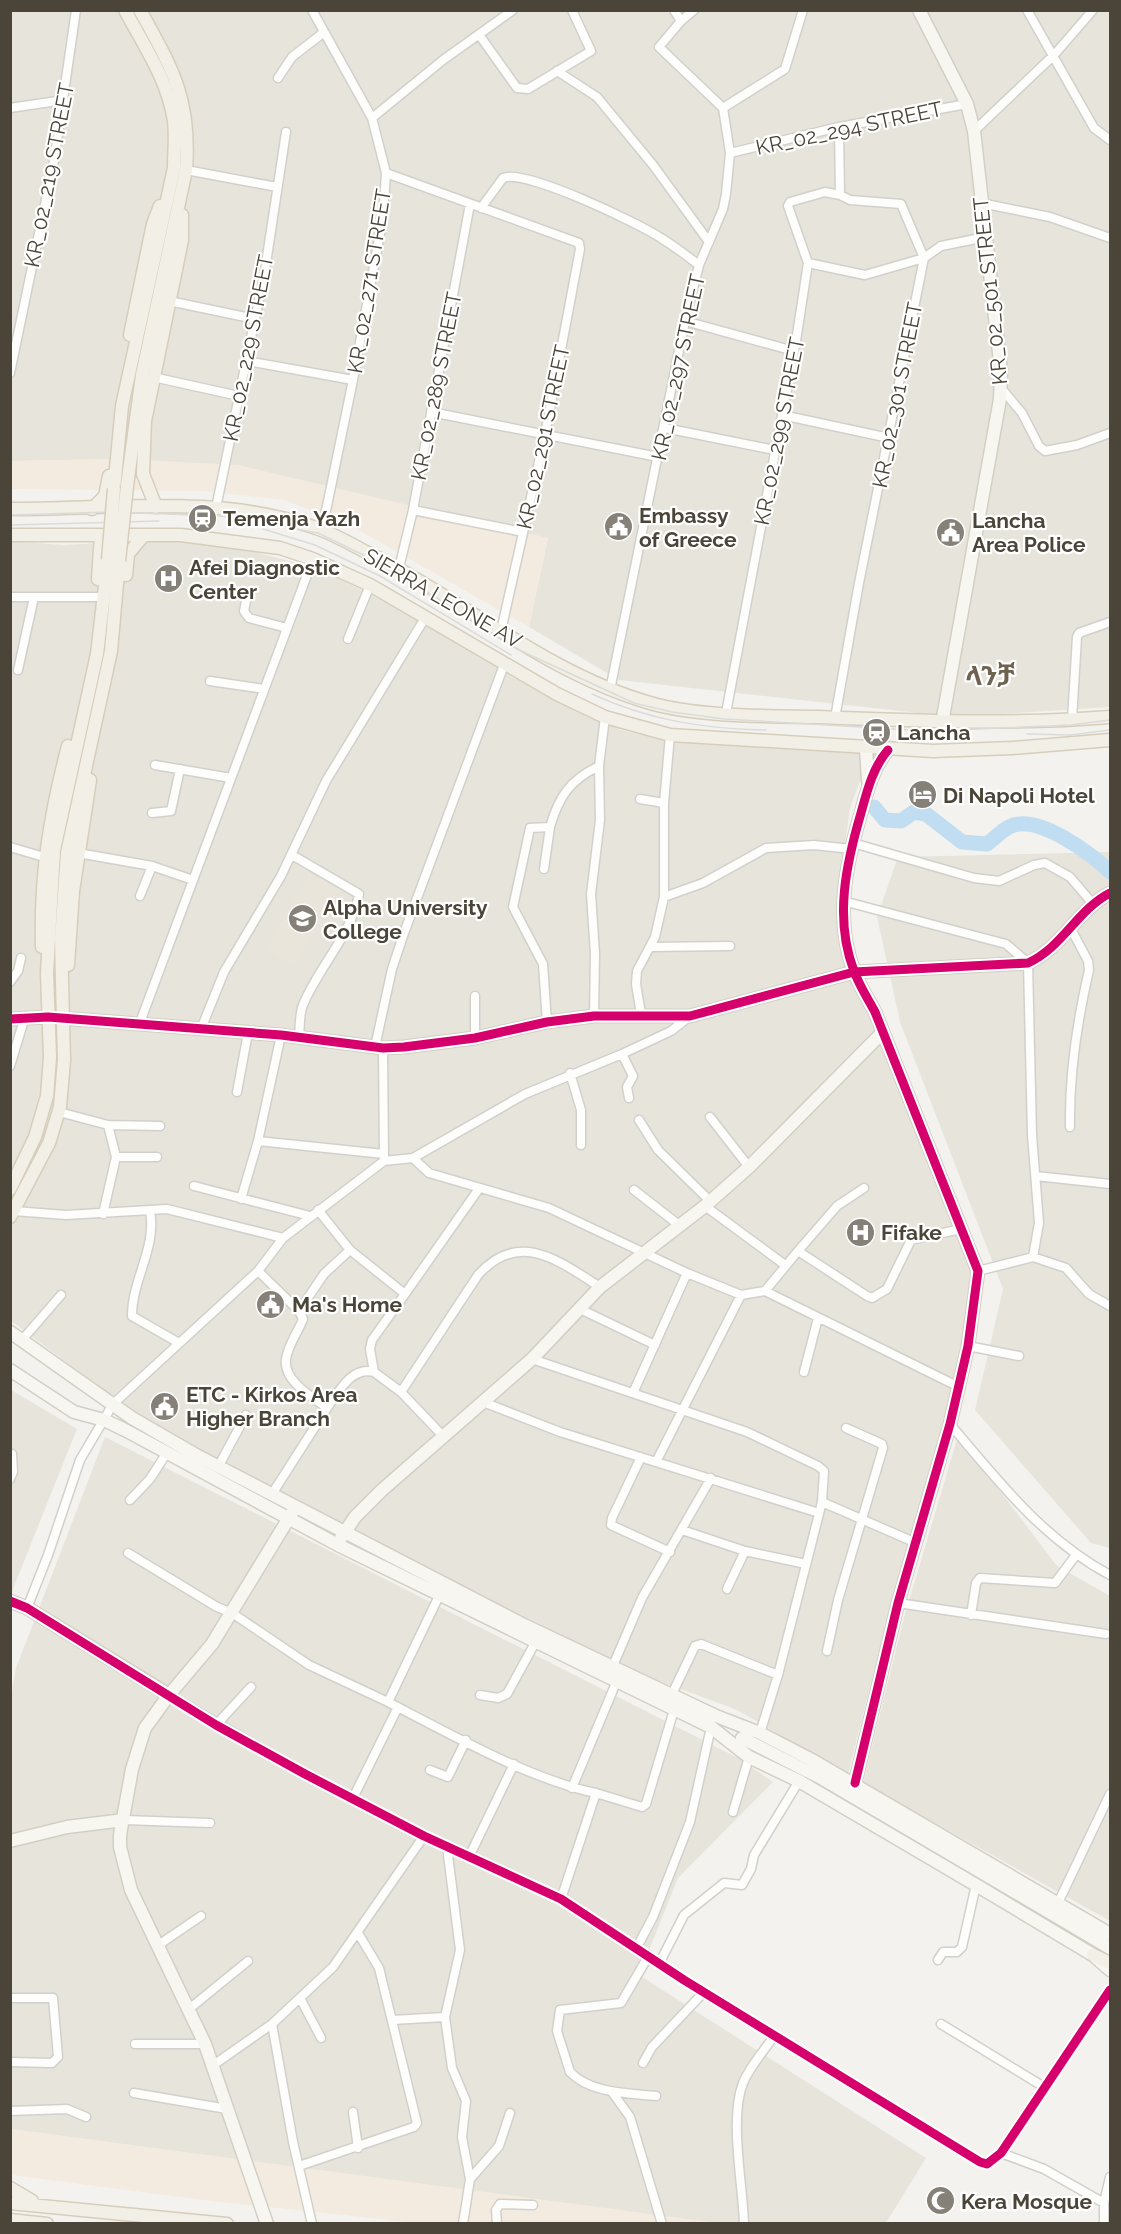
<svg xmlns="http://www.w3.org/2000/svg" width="1121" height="2234" viewBox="0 0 1121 2234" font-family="Raleway,'Noto Sans Ethiopic',sans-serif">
<rect width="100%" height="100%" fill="#f4f2ee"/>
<path fill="#e7e4dc" d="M10,11H1110V707L955,717L619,680L529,627L548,538L123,459L11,461Z
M159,540L236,547L320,569L402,611L510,675L621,730L665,741L863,753L861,778L850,808L841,874L837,907L840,946L971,1265L967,1320L945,1415L889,1612L848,1774L737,1710L638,1673L332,1521L135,1413L11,1321V541L63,545Z
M1110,852V1548L1091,1543L975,1410L1003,1289L900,1022L877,917L898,857Z
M11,1390L77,1429L11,1594Z
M958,1436L1057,1566L1110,1596V1921L863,1783L903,1621Z
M105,1437L738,1758L773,1782L678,1878L639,1975L926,2158L886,2223L718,2224L11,2129V1697L16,1668Z"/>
<path fill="#f3ebdf" d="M123,459L238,465L548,538L529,627L357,529L285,500L205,491L11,489V461Z
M11,2129L718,2223H417L211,2201L11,2175Z"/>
<path fill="#eae5da" d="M310,873L339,889L295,966L266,949Z"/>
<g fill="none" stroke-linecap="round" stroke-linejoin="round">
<path stroke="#c0ddf1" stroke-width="15" d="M874,807L885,820L901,821L914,812L926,814L962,842L987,844C994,839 1001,831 1009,827C1036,812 1092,854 1110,872"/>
<defs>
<path id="street" d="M312,10L372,118L386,173L383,217L353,380L322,530
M674,10L681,21
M694,10L681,21L659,47L723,108
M1027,10L1094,128L1110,140
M480,36L517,88L528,89L591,51L572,10
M557,71L597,97L653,165L709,242
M278,78L292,57L323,33
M10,108L64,100
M372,118L443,60L513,10
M974,131L1054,55L1093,10
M730,153L839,127L967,104
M186,170L277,187
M386,173L579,243L580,249L545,435L501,631
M981,203L1050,217L1110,238
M481,208L503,178C524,168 638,223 661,238C674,246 687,256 699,265
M808,263L865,275L924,258L941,246L986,237
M169,301L255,319
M685,321L794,351
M247,361L353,380
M10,373L54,161L76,10
M153,377L239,396
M1001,388L1022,413L1039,446L1045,451L1077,445L1110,433
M431,412L658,457
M782,415L889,438
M665,428L775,450
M216,508L265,270L286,132
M413,510L523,532
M399,568L413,510L470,204
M247,596L244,611L249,618L287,628
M10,597H98
M348,639L370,585
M18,670L34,597
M210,681L264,689
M610,690L685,321L699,265L723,209L726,194L730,153L723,108L785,69L803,10
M726,713L796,341L808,263L788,206L790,202L825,192L840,195
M835,718L859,583L924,258L901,204L850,200L840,195L839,127
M1072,720L1077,637L1079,633L1110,622
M155,765L231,778
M640,799L664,803
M152,813L171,811L180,769
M853,843L974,878L999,881L1034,865L1045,863L1070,877L1093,904
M10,847L44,857
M78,853L152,866L193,880
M292,855L359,894C352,934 318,968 303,1005C299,1014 300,1028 299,1038
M544,869L550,827
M140,896L152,866
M664,897L703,883L766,848L814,845L852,849
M843,901L1006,944L1028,963L1032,1135L1039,1223L1033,1257L978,1271
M651,947L730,946
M10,982L18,971L21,958
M641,1014L636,984L637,971L655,937L664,897V803L670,735
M594,1016L595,954L591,894L600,820L599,766L605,717
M547,1022L543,964L513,907L530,828L550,827C559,796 570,780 599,766
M139,1025L313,559
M201,1029L224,972L281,876L326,781L425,618
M281,1035L258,1141L384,1154
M475,1038V996
M375,1047L392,969L404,933L504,665
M383,1048L384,1157
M622,1054L633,1076L627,1087L629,1098
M10,1066L24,1020
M570,1073L581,1110V1145
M237,1092L248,1033
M59,1112L108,1125L160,1126
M710,1117L749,1167
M639,1120L658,1150L710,1201
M1070,1127C1069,1073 1077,1022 1089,970L1088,961L1070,927
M116,1157H157
M413,1158L429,1173L549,1208L687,1273L633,1393
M1036,1176L1110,1184
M194,1186L310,1216
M864,1188L837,1206L798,1251L867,1296L872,1298L887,1289L911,1240L961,1229
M634,1190L679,1225
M241,1199L258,1141
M705,1206L785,1265
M14,1211L66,1215L167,1209L283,1238
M150,1211C157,1248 132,1279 132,1316L179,1343
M103,1214L116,1157L108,1125
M350,1250L405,1294L478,1190
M1033,1257L1066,1268L1089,1294L1110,1306
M258,1271L299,1311
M687,1273L741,1295
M765,1291L959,1387
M580,1309L655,1345
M22,1340L61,1295
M968,1346L1019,1356
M532,1359L747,1432L818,1466L824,1471L822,1502L778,1675L760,1733
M374,1372L401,1392
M804,1372L818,1318
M483,1402L560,1432L819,1513
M327,1408C339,1392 351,1366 374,1372L370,1349L372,1340L405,1294
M950,1424C998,1481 1044,1540 1110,1575
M443,1436L401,1392L478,1275C519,1229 559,1261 600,1287
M641,1457L612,1518L611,1525L670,1552
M657,1460L741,1295L765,1291L798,1251
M218,1467L246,1415
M10,1479L13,1472L12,1454
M272,1494L327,1408C312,1397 283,1381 286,1359C288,1345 298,1332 303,1319L299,1311L324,1274L350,1250L318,1210
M130,1500L150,1479L166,1454
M822,1502L914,1542
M682,1530L745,1551L806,1564
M128,1553L217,1607L232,1613L309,1665L388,1702
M727,1589L745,1551
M439,1596L388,1702C448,1733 531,1780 596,1793L561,1899
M898,1603L1106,1634
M27,1608L48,1555L80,1460L113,1404L258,1271L283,1238L384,1161L413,1158L525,1094L622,1054L671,1031L690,1016
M971,1615L976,1583L980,1578L1055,1583L1076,1555
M827,1651L838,1600L883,1448L882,1444L846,1428
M612,1668L642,1598L711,1478
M672,1694L695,1646L701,1644L778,1675
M169,1695L305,1774L424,1836L561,1899L684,1980L980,2162L987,2164L1001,2153L1110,1990
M480,1695L498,1698L507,1694L535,1643
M216,1725L251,1687
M430,1770L448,1777L466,1740
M572,1788L618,1678
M596,1793L642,1807L646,1804L674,1710
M353,1798L398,1707
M733,1812L749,1757
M124,1820L210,1823
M447,1847L460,1950L445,2017L452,2068L466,2101L462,2137L470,2179L463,2224
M469,1857L514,1764
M1058,1903L1110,1794
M157,1946L201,1916
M637,1947L653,1917L690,1822L711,1727
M649,1955L621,2003L560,2010L557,2031L570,2072C591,2094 629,2093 656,2096
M938,1960L943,1952H957L962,1947L976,1885
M660,1962L684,1915L724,1883L742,1885L751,1869L754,1855L799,1781
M10,1998H53L58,2057L52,2063L10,2062
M300,1998L321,2038
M189,2009L248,1961
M392,2020L445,2017
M272,2024L293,2142L312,2224
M941,2024L1044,2087
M135,2044H205
M643,2063L652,2047L704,1992
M212,2066L272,2024L333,1967L424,1836
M612,2092L630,2117L662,2224
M134,2093L227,2109
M10,2111L67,2109L86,2117
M353,2112L358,2148
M1001,2153L1044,2169L1104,2203
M299,2166L414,2127L417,2123L379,1968L358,1933
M470,2179L499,2146L510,2113
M497,2224L496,2210L500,2204L533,2205
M744,2224C743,2185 729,2119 743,2083C750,2066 764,2051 774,2036
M1104,2224V2203L1110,2177"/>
<path id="secondary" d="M919,10L967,104L974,131L1001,371L1000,399L942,723
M866,748L868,781
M10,1019L48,1017L281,1035L383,1048L404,1047L475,1038L547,1022L594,1016H690L854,972L1028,963C1063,947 1077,910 1110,893
M10,1332L132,1418L196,1455L524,1625L716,1716L760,1733L812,1760L1110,1934
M10,1370L74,1412L104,1420L125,1430L338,1545L711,1727L749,1757L799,1781L976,1885L1093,1955L1110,1970
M341,1538L355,1517L382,1490L532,1359L600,1287L705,1206L749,1167L883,1032
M10,1601L27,1608L169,1695
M742,1738L823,1779L1110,1948
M855,1783L898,1603L950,1424L968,1346L978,1271L875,1012C868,999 859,985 854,971C834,919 846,864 861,813C867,791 873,767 888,750
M10,1841L67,1827L124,1820
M267,2224L205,2044L131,1890L120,1847V1835L132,1769L145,1728L169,1695L212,1644L292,1513"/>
<path id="primary" d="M130,335L153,224L160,206
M127,486L142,375L186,170C191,99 173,70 140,10
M114,489L122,406L174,168C174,152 176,136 174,121C168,80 144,46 125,10
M156,507L143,474L145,421L182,240V215
M10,509C112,509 222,494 319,529C335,535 351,544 366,552C462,599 546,673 650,703C699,717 766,716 817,717C915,721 1012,725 1110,717
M92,509L105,496L109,476
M10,535H181L280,548L313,559L370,585L557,694L605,717L670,735L933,751L1012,748L1110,740
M126,575L128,554L144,535
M98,579L101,535
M42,947C40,875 50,815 68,746
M68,965L73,891L90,780
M10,1189L35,1137L47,1096L50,1057L47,973L54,850L97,654L108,560
M10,1217L49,1143L60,1107L64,1060L61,939L67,853L111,651L119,561
M1093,1955L1110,1963
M10,2188L32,2201
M10,2203L227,2224
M10,2220L47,2224"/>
</defs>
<use href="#street" stroke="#d2d0cb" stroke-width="11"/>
<use href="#secondary" stroke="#d3cfc5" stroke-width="15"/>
<use href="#primary" stroke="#d6cebb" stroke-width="15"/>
<use href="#street" stroke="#fdfdfc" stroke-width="8"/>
<use href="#secondary" stroke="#f7f6f1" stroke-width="12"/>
<use href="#primary" stroke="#f2efe6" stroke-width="12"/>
<path stroke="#dbdbda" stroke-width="1.5" d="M10,515L109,512L221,516L318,533L384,565L517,649L634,703L672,712L724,719L929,731L1071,725L1110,720
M10,525L159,521
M263,529L315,545L380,576L511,655
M592,694C648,720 704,729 766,730
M1027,734L1071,735L1110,730"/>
<defs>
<path id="primary-bridge" d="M108,560L114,489
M119,561L127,486"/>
</defs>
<use href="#primary-bridge" stroke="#d6cebb" stroke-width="15" stroke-linecap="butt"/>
<use href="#primary-bridge" stroke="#f2efe6" stroke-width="12"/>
<defs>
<path id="cycleway" d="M10,1019L48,1017L281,1035L383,1048L404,1047L475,1038L547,1022L594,1016H690L854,972L1028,963C1063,947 1077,910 1110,893
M10,1601L27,1608L216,1725L305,1774L424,1836L561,1899L684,1980L980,2162L987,2164L1001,2153L1110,1990
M855,1783L898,1603L950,1424L968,1346L978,1271L875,1012C868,999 859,985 854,971C834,919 846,864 861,813C867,791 873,767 888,750"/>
</defs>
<use href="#cycleway" stroke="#fff" stroke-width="13"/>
<use href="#cycleway" stroke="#d6006c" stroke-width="9"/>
</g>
<defs>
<symbol id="station-disc" viewBox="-11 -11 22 22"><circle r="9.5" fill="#868178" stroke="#fff"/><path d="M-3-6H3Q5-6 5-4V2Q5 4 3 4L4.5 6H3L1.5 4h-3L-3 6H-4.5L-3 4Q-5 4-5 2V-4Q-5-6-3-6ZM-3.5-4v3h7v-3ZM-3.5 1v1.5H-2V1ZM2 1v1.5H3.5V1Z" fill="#fff"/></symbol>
<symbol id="civic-disc" viewBox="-11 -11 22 22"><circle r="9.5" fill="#868178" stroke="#fff"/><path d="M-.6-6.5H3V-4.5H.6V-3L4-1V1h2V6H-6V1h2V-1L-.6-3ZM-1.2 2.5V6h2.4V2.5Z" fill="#fff"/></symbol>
<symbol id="hospital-disc" viewBox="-11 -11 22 22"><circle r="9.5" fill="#868178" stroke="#fff"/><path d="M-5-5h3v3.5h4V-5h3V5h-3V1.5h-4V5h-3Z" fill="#fff"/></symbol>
<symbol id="hotel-disc" viewBox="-11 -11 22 22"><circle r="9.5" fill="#868178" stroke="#fff"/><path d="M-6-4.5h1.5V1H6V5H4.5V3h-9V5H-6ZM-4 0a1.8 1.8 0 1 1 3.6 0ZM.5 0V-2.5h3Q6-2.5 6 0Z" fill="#fff"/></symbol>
<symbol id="university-disc" viewBox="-11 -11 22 22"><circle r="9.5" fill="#868178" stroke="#fff"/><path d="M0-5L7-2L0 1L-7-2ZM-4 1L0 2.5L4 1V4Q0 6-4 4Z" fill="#fff"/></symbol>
<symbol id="mosque-disc" viewBox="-11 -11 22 22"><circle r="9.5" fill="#868178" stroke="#fff"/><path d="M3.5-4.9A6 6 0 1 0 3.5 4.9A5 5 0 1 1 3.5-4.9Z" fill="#fff"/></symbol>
</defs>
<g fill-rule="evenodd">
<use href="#station-disc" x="186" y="502" width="33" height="33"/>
<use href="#civic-disc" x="602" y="510" width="33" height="33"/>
<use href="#civic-disc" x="934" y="516" width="33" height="33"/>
<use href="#hospital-disc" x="152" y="562" width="33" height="33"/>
<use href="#station-disc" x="860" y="716" width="33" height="33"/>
<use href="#hotel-disc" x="906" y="778" width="33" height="33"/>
<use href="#university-disc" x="286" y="902" width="33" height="33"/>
<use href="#hospital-disc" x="844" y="1216" width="33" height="33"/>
<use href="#civic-disc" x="254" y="1288" width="33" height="33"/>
<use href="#civic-disc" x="148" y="1390" width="33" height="33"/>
<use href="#mosque-disc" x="924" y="2184" width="33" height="33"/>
</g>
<g text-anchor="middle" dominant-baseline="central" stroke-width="4.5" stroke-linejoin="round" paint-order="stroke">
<g font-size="21" fill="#4b4439" stroke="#fff">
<text transform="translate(849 128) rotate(-12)">KR_02_294 STREET</text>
<text transform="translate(49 175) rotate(-79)">KR_02_219 STREET</text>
<text transform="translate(369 281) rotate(-81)">KR_02_271 STREET</text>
<text transform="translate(990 291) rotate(-96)">KR_02_501 STREET</text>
<text transform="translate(248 348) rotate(-79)">KR_02_229 STREET</text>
<text transform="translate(678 367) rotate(-78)">KR_02_297 STREET</text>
<text transform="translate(436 386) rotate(-79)">KR_02_289 STREET</text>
<text transform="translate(897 395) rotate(-79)">KR_02_301 STREET</text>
<text transform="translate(779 431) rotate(-79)">KR_02_299 STREET</text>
<text transform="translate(543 437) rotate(-78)">KR_02_291 STREET</text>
<text transform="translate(443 598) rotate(30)">SIERRA LEONE AV</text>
</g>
<g font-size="21" font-weight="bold" fill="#4b4439" stroke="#fff" text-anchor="start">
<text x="639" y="515">Embassy<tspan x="639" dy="24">of Greece</tspan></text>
<text x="223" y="518">Temenja Yazh</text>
<text x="972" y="520">Lancha<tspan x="972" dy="24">Area Police</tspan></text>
<text x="189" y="567">Afei Diagnostic<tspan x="189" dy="24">Center</tspan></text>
<text x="897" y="732">Lancha</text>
<text x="943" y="795">Di Napoli Hotel</text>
<text x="323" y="907">Alpha University<tspan x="323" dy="24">College</tspan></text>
<text x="881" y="1232">Fifake</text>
<text x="292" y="1304">Ma's Home</text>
<text x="186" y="1394">ETC - Kirkos Area<tspan x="186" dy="24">Higher Branch</tspan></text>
<text x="961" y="2201">Kera Mosque</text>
</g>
<g font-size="27" font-weight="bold" fill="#6e6250" stroke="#fff">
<text x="990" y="675">ላንቻ</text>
</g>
</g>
<rect width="1121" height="2234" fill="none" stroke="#4b4439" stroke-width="24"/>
</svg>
